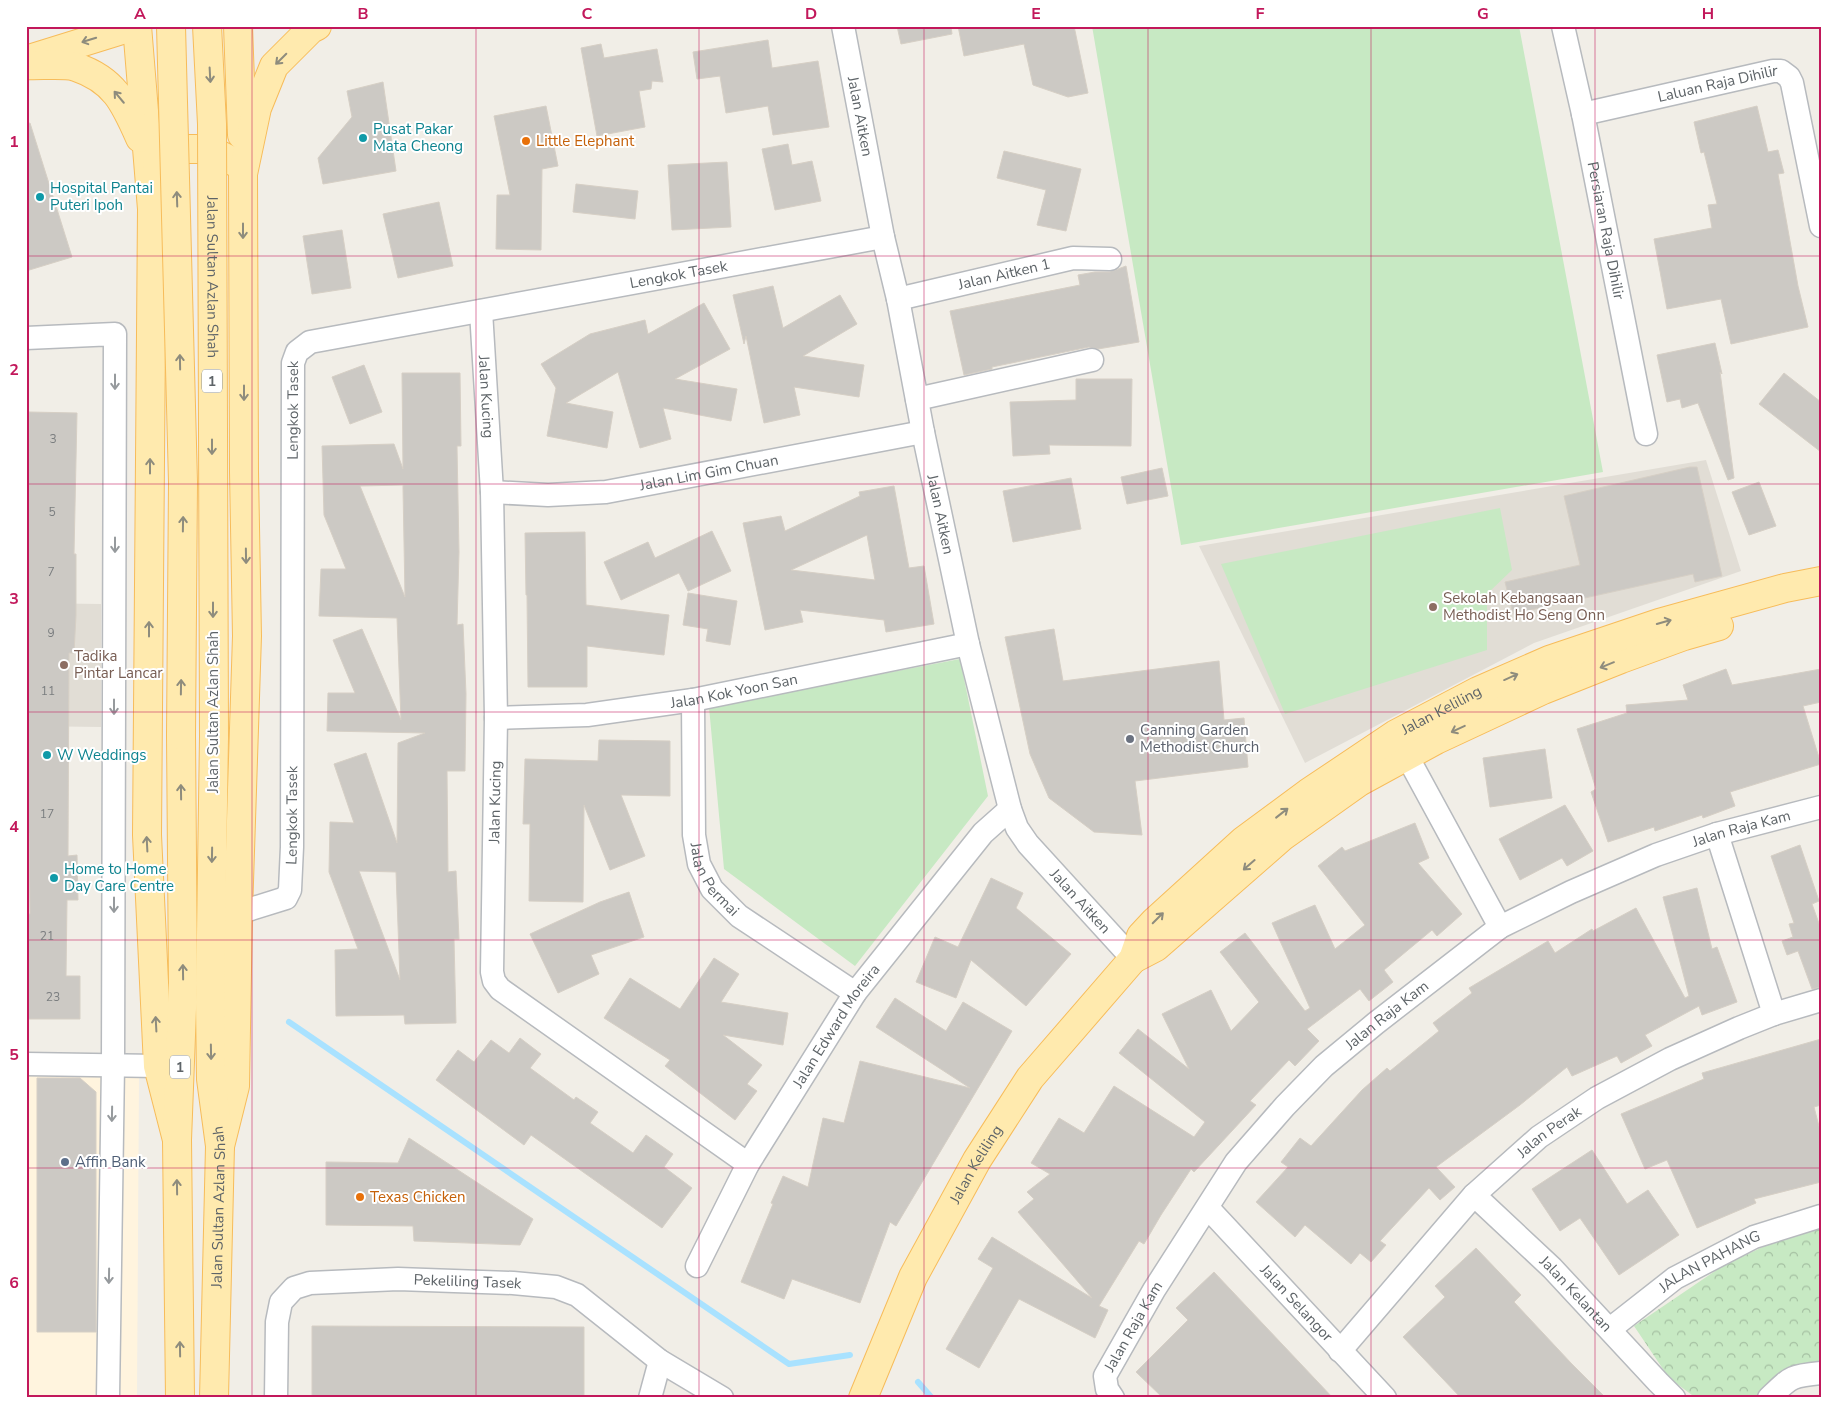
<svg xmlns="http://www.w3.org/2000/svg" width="1847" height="1424" viewBox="0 0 1847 1424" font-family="'Nunito Sans',sans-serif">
<defs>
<pattern id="forest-crowns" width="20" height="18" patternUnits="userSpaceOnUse" patternTransform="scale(1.25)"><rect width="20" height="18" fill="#c7e9c3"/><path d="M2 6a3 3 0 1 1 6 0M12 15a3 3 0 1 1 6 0" fill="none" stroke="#a5c0a2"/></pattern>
</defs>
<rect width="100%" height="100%" fill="#f1eee7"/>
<path fill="#fff4de" d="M139,1075L137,1398H26V1076Z"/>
<path fill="#e1ddd5" d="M1706,460L1741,571L1534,643L1305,763L1199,546Z
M26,603L101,604V727L26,726Z"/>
<path fill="#c7e9c3" d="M1092,26H1519L1603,472L1181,545Z
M1500,508L1512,570L1487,594V650L1285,714L1221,564Z
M960,659L988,796L855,966L724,869L709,707Z"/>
<path fill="url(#forest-crowns)" d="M1821,1227V1364L1783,1372L1757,1398H1696L1669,1378L1634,1326L1724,1265L1793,1233Z"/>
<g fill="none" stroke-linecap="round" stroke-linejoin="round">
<path stroke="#a9e2ff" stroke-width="6" d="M289,1022L789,1364L850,1355
M918,1382L932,1398"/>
</g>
<path fill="#ccc9c4" stroke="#d6cfc5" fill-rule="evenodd" d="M897,26H951L952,34L901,44Z
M958,26H1074L1088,93L1068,97L1033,85L1024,44L964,56Z
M768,40L772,68L818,61L829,127L773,135L768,106L726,113L720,76L697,79L693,52Z
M601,44L604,58L657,49L663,82L652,81L651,89L639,91L645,127L597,136L581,48Z
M383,82L396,171L323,184L318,158L352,117L347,91Z
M546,106L558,166L542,169L541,250L496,249L497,195H510L494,116Z
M1757,106L1768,152L1778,150L1784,173L1778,174L1798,286L1808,327L1731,344L1721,299L1667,309L1654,239L1712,228L1708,205L1717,204L1704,152L1701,153L1694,122Z
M30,123L72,257L26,271V124Z
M788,144L792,165L812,161L821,201L775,210L762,149Z
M1004,151L1081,169L1066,231L1037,225L1046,190L997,178Z
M727,162L731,227L672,230L668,165Z
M576,184L638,191L635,219L573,212Z
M439,202L453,266L398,278L383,214Z
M342,230L351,288L312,294L303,236Z
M1126,266L1139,342L1098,349L1089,347L992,367V369L964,375L950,311L1080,285L1078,275L1095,272H1110Z
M773,286L783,328L840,295L857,324L803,356L864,365L859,397L794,387L800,415L764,423L746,336L744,344L733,295Z
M704,303L730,349L675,379L737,389L731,421L663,408L671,439L640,448L618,372L566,403L613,412L607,448L547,436L556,388L541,364L590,334L645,320L648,334Z
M1715,343L1722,374L1720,372L1734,478L1728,480L1698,403L1682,408L1680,399L1667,402L1657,355Z
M364,365L382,412L350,424L332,377Z
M402,373H460L461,446H457L459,552L457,625L463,624L466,694L465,771H447L448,872L456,871L459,939H454L456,1023L405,1024L404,1015L336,1016L335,950L358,949L329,872L330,822L354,823L334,764L366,753L397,843L398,743L425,733L327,731L328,693H355L333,640L362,629L401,720L397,618L319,616L321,569H346L324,515L322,446L394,444L403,469ZM403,485V488L405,597L360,486ZM359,871L396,872L400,980Z
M1784,373L1821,402V452L1759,404Z
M1076,379H1132L1131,446L1049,445L1050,454L1013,456L1010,402L1076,400Z
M29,412L77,413L74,554H76V615L74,653H69L68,856L77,855L78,900H67L66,976H80V1019H26V914H30L29,833H26V552L28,553Z
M1690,467H1697L1722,576L1695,582L1693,574L1513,614L1505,582L1580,565L1564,496Z
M1162,468L1168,496L1127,504L1121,477Z
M1071,478L1081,529L1013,542L1003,491Z
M1759,482L1776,526L1749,535L1732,492Z
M894,486L909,568L924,566L934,624L886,632L884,620L800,610L803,622L765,630L743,523L781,516L785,531L860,496L859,492ZM867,535L875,580L791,570Z
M712,531L731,571L688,591L679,573L621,600L604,562L648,542L655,558Z
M585,532L586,605L669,615L664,655L587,646V687H528L527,595H526L525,533Z
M688,593L737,601L730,645L706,641L708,629L683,625Z
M1054,629L1063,681L1219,661L1224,720L1244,718L1248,767L1135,781L1142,835L1094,832L1049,798L1030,754L1005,637Z
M1726,669L1732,685L1821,669V702L1803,706L1821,764L1730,792L1735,806L1703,818L1702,815L1655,831L1654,827L1608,842L1591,792L1596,789L1577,729L1627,713L1626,705L1688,700L1683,685Z
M599,740L670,741V796L621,795L645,856L610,870L584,805L583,902L529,901L530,824H523L525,759L598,761Z
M1545,749L1552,798L1490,807L1483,758Z
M1565,805L1593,851L1567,866L1562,858L1520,880L1499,839Z
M1415,823L1429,858L1418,863L1462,914L1437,936L1432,930L1384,970L1393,982L1369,1001L1360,989L1307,1029L1319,1041L1295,1066L1289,1060L1250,1101L1256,1105L1194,1172L1191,1169L1161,1215L1144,1244L1139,1241L1099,1306L1108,1310L1095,1338L1019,1299L979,1368L946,1349L993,1268L978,1259L992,1237L1092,1298L1018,1212L1034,1199L1027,1192L1050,1174L1031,1163L1059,1118L1084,1133L1114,1086L1194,1137L1205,1122L1119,1053L1138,1029L1189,1069L1162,1014L1211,990L1231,1031L1259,1002L1220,952L1245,933L1305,1011L1310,1008L1272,923L1315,905L1335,949L1365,925L1318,866L1342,847L1345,851Z
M1800,845L1819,901L1812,904L1821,929V987L1812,989L1798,951L1787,955L1782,941L1793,937L1789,924L1794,923L1771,856Z
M991,878L1023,893L1016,908L1071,954L1026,1006L971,960L956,998L916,982L935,937L958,947Z
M1697,888L1712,949L1717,947L1737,1002L1702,1015L1699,1006L1645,1035L1652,1046L1621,1063L1617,1056L1572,1076L1567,1067L1520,1105L1436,1167L1455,1187L1440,1200L1429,1188L1380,1241L1386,1245L1371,1262L1360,1253L1351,1264L1305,1225L1295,1237L1256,1202L1288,1167L1281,1162L1300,1138L1311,1146L1362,1090L1387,1068L1390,1071L1439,1031L1433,1023L1472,993L1469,988L1548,941L1555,953L1592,929L1593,931L1636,908L1685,998L1689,996L1663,897Z
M629,892L644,937L591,955L599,974L558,993L530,934L600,902Z
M714,958L739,974L721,1002L788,1013L783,1045L723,1035L762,1065L747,1084L757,1091L735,1120L665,1066L670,1060L604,1018L630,978L680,1009Z
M895,998L946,1031L963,1002L1012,1031L896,1226L890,1222L860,1303L792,1279L784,1299L741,1282L773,1204L771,1203L783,1176L808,1187L823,1118L844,1123L860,1061L970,1088L876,1027Z
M520,1038L541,1054L530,1068L574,1100L576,1097L598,1112L590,1123L633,1153L646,1135L673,1154L664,1167L692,1188L662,1228L531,1135L524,1145L436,1080L458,1050L474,1062L491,1040L509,1053Z
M1821,1039V1105L1814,1107L1821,1134V1182L1754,1199L1756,1203L1697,1228L1667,1160L1645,1169L1621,1114L1704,1079L1702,1073Z
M37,1078H80L96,1092V1332H37Z
M409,1138L533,1219L520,1245L414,1241L413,1226L326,1225V1162L398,1163Z
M1592,1150L1627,1204L1648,1190L1679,1235L1619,1275L1580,1218L1560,1231L1532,1189Z
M1476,1248L1521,1295L1514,1302L1571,1363L1606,1398H1461L1403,1337L1445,1297L1435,1286Z
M1214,1272L1333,1398H1163L1136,1372L1188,1320L1176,1308Z
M312,1326L584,1327V1398H312Z"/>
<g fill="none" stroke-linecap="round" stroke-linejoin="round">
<defs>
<g id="minor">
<path id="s1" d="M843,26L883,237L898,299L923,432L968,644L1010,809L1017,828L1028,844L1133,959"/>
<path id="s2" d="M1563,26L1583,114L1646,434"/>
<path id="s3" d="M1583,114L1773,71H1781L1789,77L1792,83L1821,226"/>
<path id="s4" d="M898,299L1073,258L1110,259"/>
<path id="s5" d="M481,311L492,492L496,718L492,972L494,981L500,989L748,1164"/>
<path d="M26,338L115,334L113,1065L108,1398"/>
<path d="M917,399L1092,360"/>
<path id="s6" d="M492,492L548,495L606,492L923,432"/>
<path id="s7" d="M693,700L694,835L699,864L712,889L739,916L855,993"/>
<path id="s8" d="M496,718L587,715L693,700L968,644"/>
<path d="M1407,756L1500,927"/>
<path d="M1717,834L1774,1014"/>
<path id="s9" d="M238,913L286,898L290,890L292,847L293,363L297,352L310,342L883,237"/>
<path d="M26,1064L158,1066"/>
<path id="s10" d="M1474,1195L1552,1268L1658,1382L1674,1398"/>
<path id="s11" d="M1208,1208L1385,1398"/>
<path id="s12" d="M697,1266L748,1164L855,993L983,833L1010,809"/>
<path id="s13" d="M1610,1329L1675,1278L1754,1237L1821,1216"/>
<path id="s14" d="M1340,1351L1474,1195L1539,1137L1597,1098L1670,1059L1739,1028L1774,1014L1821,1000"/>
<path id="s15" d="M276,1398L277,1322L281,1302L294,1288L310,1283L398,1279L513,1283L556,1287L577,1295L660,1361L722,1398"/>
<path d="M650,1398L660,1361"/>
<path id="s16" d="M1113,1398L1107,1389L1105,1376L1154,1290L1236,1162L1285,1106L1324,1066L1376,1023L1500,927L1571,892L1656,855L1717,834L1821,807"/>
<path d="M1769,1398C1791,1377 1790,1376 1821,1373"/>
</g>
<g id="major">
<path d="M137,26L152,209L147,835L158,1066L177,1140"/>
<path d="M238,26L242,135"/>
<path d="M32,58L135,26"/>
<path d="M26,65C38,66 66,63 76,67C115,80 125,104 140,138"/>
<path d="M157,166L179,149H208L232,161"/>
<path d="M1133,959L1156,947L1283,836L1359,782L1436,740L1543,690L1621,659L1684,636L1719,626"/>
<path d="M220,1146L235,1086L238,913L247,636L244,472L243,174L257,108L274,66L311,29L317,26"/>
<path d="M180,1398L177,1140L183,983L181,735"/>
<path id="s17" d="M214,1398L220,1146L211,1079L210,1002L214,736"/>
<path id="s18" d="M863,1398L913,1277L977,1160L1030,1078L1133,959L1141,936L1155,921L1243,841L1308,793L1396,734L1478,691L1549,660L1659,623L1785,588L1821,581"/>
</g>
</defs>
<use href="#minor" stroke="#b7babe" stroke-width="25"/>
<use href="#major" stroke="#f7bc5a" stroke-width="30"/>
<use href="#minor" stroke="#fff" stroke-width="22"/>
<use href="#major" stroke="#ffeaae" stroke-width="28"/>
<defs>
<g id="major-bridge">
<path d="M171,26L183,482L181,735"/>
<path id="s19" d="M207,26L212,124L214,736"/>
</g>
</defs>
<use href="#major-bridge" stroke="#f7bc5a" stroke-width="30" stroke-linecap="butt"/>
<use href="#major-bridge" stroke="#ffeaae" stroke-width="28"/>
</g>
<defs><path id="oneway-shaft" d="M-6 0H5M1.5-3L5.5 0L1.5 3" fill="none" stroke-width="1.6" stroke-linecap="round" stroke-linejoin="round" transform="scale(1.25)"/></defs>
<g stroke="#8e8c7d">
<use href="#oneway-shaft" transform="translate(89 40) rotate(163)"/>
<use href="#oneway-shaft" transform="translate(281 59) rotate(135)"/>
<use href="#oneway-shaft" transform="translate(210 75) rotate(87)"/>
<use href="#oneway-shaft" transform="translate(119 97) rotate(-130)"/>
<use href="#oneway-shaft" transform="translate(177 199) rotate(-92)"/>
<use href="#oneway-shaft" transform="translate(243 231) rotate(90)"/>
<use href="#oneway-shaft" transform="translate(180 362) rotate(-91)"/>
<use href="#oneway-shaft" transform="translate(244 393) rotate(90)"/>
<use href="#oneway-shaft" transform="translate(212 447) rotate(90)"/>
<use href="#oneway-shaft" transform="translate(150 466) rotate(-90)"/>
<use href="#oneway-shaft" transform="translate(183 524) rotate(-89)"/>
<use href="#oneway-shaft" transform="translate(246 556) rotate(89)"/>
<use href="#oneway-shaft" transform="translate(213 610) rotate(90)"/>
<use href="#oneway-shaft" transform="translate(1664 622) rotate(-16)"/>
<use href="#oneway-shaft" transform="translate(149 629) rotate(-90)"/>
<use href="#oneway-shaft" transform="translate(1607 665) rotate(158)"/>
<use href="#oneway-shaft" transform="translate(1511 677) rotate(-24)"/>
<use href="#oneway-shaft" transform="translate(181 687) rotate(-89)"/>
<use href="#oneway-shaft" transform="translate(1458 729) rotate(155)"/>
<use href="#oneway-shaft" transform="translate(181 792) rotate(-91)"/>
<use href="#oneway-shaft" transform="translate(1282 813) rotate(-38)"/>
<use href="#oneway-shaft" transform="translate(147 844) rotate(-93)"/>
<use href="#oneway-shaft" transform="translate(212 855) rotate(91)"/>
<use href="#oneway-shaft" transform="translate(1249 865) rotate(139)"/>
<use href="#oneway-shaft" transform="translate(1158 918) rotate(-45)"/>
<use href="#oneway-shaft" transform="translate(183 972) rotate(-91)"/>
<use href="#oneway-shaft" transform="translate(156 1024) rotate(-93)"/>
<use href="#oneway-shaft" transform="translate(211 1052) rotate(89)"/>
<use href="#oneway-shaft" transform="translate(177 1187) rotate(-91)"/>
<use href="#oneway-shaft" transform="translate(180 1349) rotate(-91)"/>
</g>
<g stroke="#969a9d">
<use href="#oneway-shaft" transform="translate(115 382) rotate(90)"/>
<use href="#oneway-shaft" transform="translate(115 545) rotate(90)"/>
<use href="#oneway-shaft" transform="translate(114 707) rotate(90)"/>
<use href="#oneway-shaft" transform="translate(114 905) rotate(90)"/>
<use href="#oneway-shaft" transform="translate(112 1114) rotate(91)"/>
<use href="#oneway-shaft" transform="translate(109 1276) rotate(91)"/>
</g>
<path fill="none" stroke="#c2185b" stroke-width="1" stroke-opacity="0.55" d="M252,26V1398M476,26V1398M699,26V1398M924,26V1398M1148,26V1398M1371,26V1398M1595,26V1398M26,256H1821M26,484H1821M26,712H1821M26,940H1821M26,1168H1821"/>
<g fill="#0f9aa8" stroke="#fff" stroke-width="2">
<circle cx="363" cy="138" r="5"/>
<circle cx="40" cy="197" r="5"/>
<circle cx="47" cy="755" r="5"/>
<circle cx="54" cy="878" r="5"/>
</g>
<g fill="#e8710a" stroke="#fff" stroke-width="2">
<circle cx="526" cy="141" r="5"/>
<circle cx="360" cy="1197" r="5"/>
</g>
<g fill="#8d6e63" stroke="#fff" stroke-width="2">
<circle cx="1433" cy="607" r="5"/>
<circle cx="64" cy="665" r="5"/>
</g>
<circle fill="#6b7280" stroke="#fff" stroke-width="2" cx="1130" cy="739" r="5"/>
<circle fill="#5c6f8a" stroke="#fff" stroke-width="2" cx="65" cy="1162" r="5"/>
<g text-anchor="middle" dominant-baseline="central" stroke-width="4" stroke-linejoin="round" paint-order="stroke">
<g font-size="12" fill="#7a7d7f">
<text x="53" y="439">3</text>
<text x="52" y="512">5</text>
<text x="51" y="572">7</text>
<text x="51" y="633">9</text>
<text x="48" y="691">11</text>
<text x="47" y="814">17</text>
<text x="47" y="936">21</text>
<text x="53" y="997">23</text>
</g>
<g fill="#fff" stroke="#8e9295" stroke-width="1">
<rect x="202" y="369.5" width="20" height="23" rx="4"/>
<rect x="170" y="1055.5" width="20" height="23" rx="4"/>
</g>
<g font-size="14" font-weight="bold" fill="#5e6468">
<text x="212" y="381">1</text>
<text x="180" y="1067">1</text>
</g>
<g font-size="15" fill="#5e6468" stroke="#fff">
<text stroke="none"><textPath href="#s3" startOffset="138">Laluan Raja Dihilir</textPath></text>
<text stroke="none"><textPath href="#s1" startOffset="92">Jalan Aitken</textPath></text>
<text stroke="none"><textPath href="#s2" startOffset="209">Persiaran Raja Dihilir</textPath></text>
<text stroke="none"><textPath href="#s4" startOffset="109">Jalan Aitken 1</textPath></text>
<text stroke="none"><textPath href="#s9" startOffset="989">Lengkok Tasek</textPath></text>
<text stroke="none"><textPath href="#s19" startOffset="251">Jalan Sultan Azlan Shah</textPath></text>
<text stroke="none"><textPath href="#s5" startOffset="86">Jalan Kucing</textPath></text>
<text stroke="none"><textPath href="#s9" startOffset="539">Lengkok Tasek</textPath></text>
<text stroke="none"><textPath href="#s6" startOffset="219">Jalan Lim Gim Chuan</textPath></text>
<text stroke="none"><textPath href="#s1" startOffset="498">Jalan Aitken</textPath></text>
<text stroke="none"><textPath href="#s8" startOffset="240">Jalan Kok Yoon San</textPath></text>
<text stroke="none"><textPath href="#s18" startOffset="921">Jalan Keliling</textPath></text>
<text transform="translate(213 712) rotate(-90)">Jalan Sultan Azlan Shah</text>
<text transform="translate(495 802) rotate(-89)">Jalan Kucing</text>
<text stroke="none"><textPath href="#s9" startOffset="134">Lengkok Tasek</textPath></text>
<text stroke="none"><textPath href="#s16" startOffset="891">Jalan Raja Kam</textPath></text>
<text stroke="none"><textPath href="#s7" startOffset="185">Jalan Permai</textPath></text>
<text stroke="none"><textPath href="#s1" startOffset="918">Jalan Aitken</textPath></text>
<text stroke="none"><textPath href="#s16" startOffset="486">Jalan Raja Kam</textPath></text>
<text stroke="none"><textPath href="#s12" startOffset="278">Jalan Edward Moreira</textPath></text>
<text stroke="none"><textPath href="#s14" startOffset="304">Jalan Perak</textPath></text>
<text stroke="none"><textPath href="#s18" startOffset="260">Jalan Keliling</textPath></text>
<text stroke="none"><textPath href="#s17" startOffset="191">Jalan Sultan Azlan Shah</textPath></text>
<text stroke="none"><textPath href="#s13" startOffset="121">JALAN PAHANG</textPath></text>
<text stroke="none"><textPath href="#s15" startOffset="290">Pekeliling Tasek</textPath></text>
<text stroke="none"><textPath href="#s10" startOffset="142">Jalan Kelantan</textPath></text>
<text stroke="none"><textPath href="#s11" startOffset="130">Jalan Selangor</textPath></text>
<text stroke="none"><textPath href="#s16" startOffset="81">Jalan Raja Kam</textPath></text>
</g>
<g font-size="15" fill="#0d838f" stroke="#fff" text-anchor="start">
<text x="373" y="129">Pusat Pakar<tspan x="373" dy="17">Mata Cheong</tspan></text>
<text x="50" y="188">Hospital Pantai<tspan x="50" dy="17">Puteri Ipoh</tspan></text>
<text x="57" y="755">W Weddings</text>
<text x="64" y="869">Home to Home<tspan x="64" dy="17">Day Care Centre</tspan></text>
</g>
<g font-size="15" fill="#c56008" stroke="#fff" text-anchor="start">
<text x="536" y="141">Little Elephant</text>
<text x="370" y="1197">Texas Chicken</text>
</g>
<g font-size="15" fill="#785e54" stroke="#fff" text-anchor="start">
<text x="1443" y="598">Sekolah Kebangsaan<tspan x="1443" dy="17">Methodist Ho Seng Onn</tspan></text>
<text x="74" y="656">Tadika<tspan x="74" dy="17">Pintar Lancar</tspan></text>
</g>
<g font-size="15" fill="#5b616d" stroke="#fff" text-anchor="start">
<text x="1140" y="730">Canning Garden<tspan x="1140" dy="17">Methodist Church</tspan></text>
</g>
<g font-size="15" fill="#4e5e75" stroke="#fff" text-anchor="start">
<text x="75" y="1162">Affin Bank</text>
</g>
</g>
<rect width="1847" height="1424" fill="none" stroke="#ffffff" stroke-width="55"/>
<rect x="28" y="28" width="1792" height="1368" fill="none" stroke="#c2185b" stroke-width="2"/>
<g font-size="16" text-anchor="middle" font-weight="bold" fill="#c2185b">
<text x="140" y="19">A</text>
<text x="363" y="19">B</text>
<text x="587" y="19">C</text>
<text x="811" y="19">D</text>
<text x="1036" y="19">E</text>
<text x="1260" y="19">F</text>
<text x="1483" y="19">G</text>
<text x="1708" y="19">H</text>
<text x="14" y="147">1</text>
<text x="14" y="375">2</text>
<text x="14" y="604">3</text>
<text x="14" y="832">4</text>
<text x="14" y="1060">5</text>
<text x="14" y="1288">6</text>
</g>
</svg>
